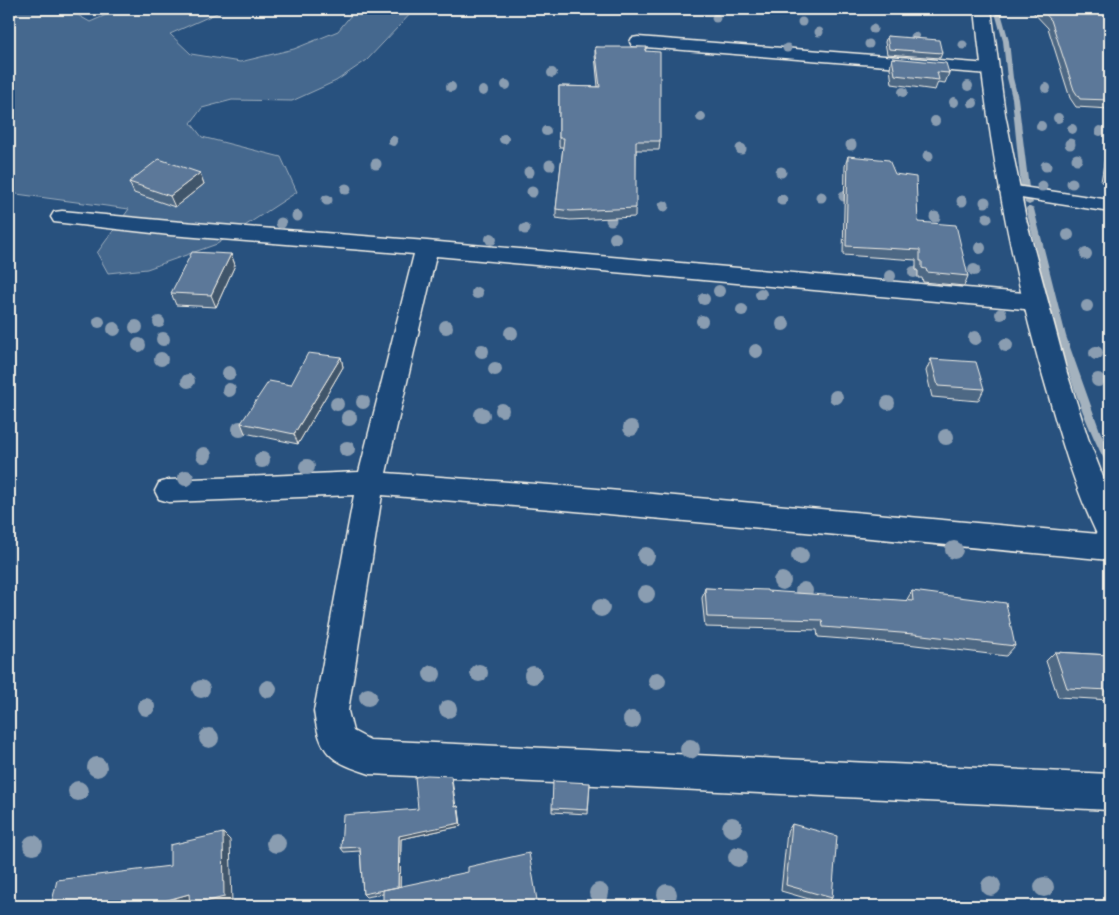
<svg xmlns="http://www.w3.org/2000/svg" width="1119" height="915" viewBox="0 0 1119 915" font-family="Mali,sans-serif">
<rect width="100%" height="100%" fill="#28517e"/>
<filter id="ink" filterUnits="userSpaceOnUse"><feTurbulence type="fractalNoise" baseFrequency=".02" numOctaves="2"/><feDisplacementMap in="SourceGraphic" scale="10" xChannelSelector="R" yChannelSelector="G"/><feConvolveMatrix kernelMatrix="1 2 1 2 8 2 1 2 1" color-interpolation-filters="sRGB"/></filter>
<g filter="url(#ink)">
<path fill="#45688e" stroke="#9cacbb" d="M19,9H67L90,22L120,9H226L170,34L191,54L240,62L294,49L338,31L356,9H415L367,60L336,81L292,101L232,100L202,108L191,123L202,137L281,157L297,192L217,244L147,269L108,273L97,253L129,209L9,193V13Z"/>
<g fill="none" stroke-linecap="round" stroke-linejoin="round">
<path fill="#a4b2be" fill-rule="evenodd" d="M994,9H1000L1009,41L1013,78L1018,98L1029,188L1033,203L1029,205L1025,203L1021,188L1012,98L1007,78L1003,41Z
M1027,207H1030L1034,209L1066,336L1100,431L1110,451V464L1106,463C1065,384 1047,295 1026,209Z"/>
<defs>
<path id="minor" d="M638,37L989,64L995,65L998,69L995,73L989,74L632,46L630,42L632,38Z
M1009,185L1110,200V212L1002,195L999,191L1002,187Z
M62,211L170,221L427,241L1036,294L1044,296L1048,302L1044,308L1036,310L436,256L386,473L564,486L1110,535V560L564,510L382,495L348,711L353,731L370,740L1110,774V810L370,774C330,761 320,755 314,711L354,495L169,502L159,499L155,491L159,483L169,480L359,472L414,254L170,235L54,222L51,217L54,212Z"/>
<path id="major" d="M975,9H991L1005,114L1026,219L1067,373L1088,438L1110,495V543L1100,540C1078,497 1062,443 1049,397C1011,270 988,141 975,9Z"/>
</defs>
<use href="#minor" stroke="#f4f1e8" stroke-width="3"/>
<use href="#major" stroke="#f4f1e8" stroke-width="3"/>
<use href="#minor" fill="#1f4a7a" fill-rule="evenodd"/>
<use href="#major" fill="#1f4a7a" fill-rule="evenodd"/>
</g>
<g fill="#8a9db1">
<circle cx="716" cy="18" r="4.5"/>
<circle cx="802" cy="22" r="4.5"/>
<circle cx="873" cy="29" r="4.5"/>
<circle cx="819" cy="32" r="4.5"/>
<circle cx="915" cy="37" r="4.5"/>
<circle cx="869" cy="44" r="4.5"/>
<circle cx="963" cy="45" r="4.5"/>
<circle cx="787" cy="48" r="4.5"/>
<circle cx="552" cy="73" r="5"/>
<circle cx="506" cy="85" r="5"/>
<circle cx="968" cy="86" r="5"/>
<circle cx="451" cy="87" r="5"/>
<circle cx="1046" cy="88" r="5"/>
<circle cx="483" cy="91" r="5"/>
<circle cx="903" cy="92" r="5"/>
<circle cx="954" cy="102" r="5"/>
<circle cx="973" cy="103" r="5"/>
<circle cx="701" cy="117" r="5"/>
<circle cx="1058" cy="118" r="5"/>
<circle cx="935" cy="121" r="5"/>
<circle cx="1041" cy="126" r="5"/>
<circle cx="1072" cy="129" r="5"/>
<circle cx="546" cy="131" r="5"/>
<circle cx="1100" cy="131" r="5"/>
<circle cx="504" cy="139" r="5"/>
<circle cx="393" cy="141" r="5"/>
<circle cx="1070" cy="144" r="5.5"/>
<circle cx="851" cy="145" r="5.5"/>
<circle cx="741" cy="149" r="5.5"/>
<circle cx="928" cy="156" r="5.5"/>
<circle cx="1077" cy="159" r="5.5"/>
<circle cx="376" cy="164" r="5.5"/>
<circle cx="550" cy="165" r="5.5"/>
<circle cx="1046" cy="166" r="5.5"/>
<circle cx="529" cy="172" r="5.5"/>
<circle cx="781" cy="172" r="5.5"/>
<circle cx="1072" cy="183" r="5.5"/>
<circle cx="1042" cy="186" r="5.5"/>
<circle cx="346" cy="189" r="5.5"/>
<circle cx="532" cy="192" r="5.5"/>
<circle cx="844" cy="196" r="5.5"/>
<circle cx="821" cy="197" r="5.5"/>
<circle cx="327" cy="200" r="5.5"/>
<circle cx="782" cy="200" r="5.5"/>
<circle cx="962" cy="201" r="5.5"/>
<circle cx="985" cy="202" r="5.5"/>
<circle cx="664" cy="206" r="5.5"/>
<circle cx="297" cy="216" r="5.5"/>
<circle cx="935" cy="217" r="5.5"/>
<circle cx="987" cy="218" r="5.5"/>
<circle cx="611" cy="220" r="5.5"/>
<circle cx="281" cy="223" r="5.5"/>
<circle cx="525" cy="229" r="5.5"/>
<circle cx="1068" cy="235" r="6"/>
<circle cx="615" cy="238" r="6"/>
<circle cx="491" cy="239" r="6"/>
<circle cx="980" cy="248" r="6"/>
<circle cx="1086" cy="254" r="6"/>
<circle cx="974" cy="270" r="6"/>
<circle cx="914" cy="272" r="6"/>
<circle cx="890" cy="276" r="6"/>
<circle cx="719" cy="291" r="6"/>
<circle cx="477" cy="293" r="6"/>
<circle cx="761" cy="294" r="6"/>
<circle cx="704" cy="299" r="6"/>
<circle cx="1087" cy="306" r="6"/>
<circle cx="742" cy="310" r="6"/>
<circle cx="1001" cy="314" r="6"/>
<circle cx="702" cy="321" r="6"/>
<circle cx="99" cy="322" r="6"/>
<circle cx="159" cy="322" r="6"/>
<circle cx="783" cy="324" r="7"/>
<circle cx="136" cy="327" r="7"/>
<circle cx="446" cy="327" r="7"/>
<circle cx="114" cy="329" r="7"/>
<circle cx="511" cy="333" r="7"/>
<circle cx="975" cy="338" r="7"/>
<circle cx="163" cy="339" r="7"/>
<circle cx="139" cy="345" r="7"/>
<circle cx="1006" cy="345" r="7"/>
<circle cx="482" cy="351" r="7"/>
<circle cx="756" cy="351" r="7"/>
<circle cx="1096" cy="353" r="7"/>
<circle cx="161" cy="359" r="7"/>
<circle cx="495" cy="369" r="7"/>
<circle cx="229" cy="373" r="7"/>
<circle cx="1098" cy="380" r="7"/>
<circle cx="188" cy="381" r="7"/>
<circle cx="229" cy="390" r="7"/>
<circle cx="836" cy="397" r="7"/>
<circle cx="363" cy="402" r="7"/>
<circle cx="888" cy="403" r="7"/>
<circle cx="337" cy="404" r="7"/>
<circle cx="502" cy="410" r="7"/>
<circle cx="482" cy="415" r="8"/>
<circle cx="349" cy="418" r="8"/>
<circle cx="631" cy="428" r="8"/>
<circle cx="240" cy="429" r="8"/>
<circle cx="946" cy="437" r="8"/>
<circle cx="347" cy="449" r="8"/>
<circle cx="204" cy="455" r="8"/>
<circle cx="262" cy="460" r="8"/>
<circle cx="307" cy="467" r="8"/>
<circle cx="186" cy="478" r="8"/>
<circle cx="954" cy="550" r="9"/>
<circle cx="646" cy="556" r="9"/>
<circle cx="800" cy="556" r="9"/>
<circle cx="782" cy="581" r="9"/>
<circle cx="804" cy="591" r="9"/>
<circle cx="646" cy="594" r="9"/>
<circle cx="601" cy="608" r="9"/>
<circle cx="479" cy="673" r="9"/>
<circle cx="432" cy="674" r="9"/>
<circle cx="533" cy="675" r="9"/>
<circle cx="657" cy="681" r="9"/>
<circle cx="201" cy="689" r="9"/>
<circle cx="268" cy="689" r="9"/>
<circle cx="368" cy="697" r="9"/>
<circle cx="146" cy="707" r="9"/>
<circle cx="448" cy="709" r="9"/>
<circle cx="632" cy="720" r="9"/>
<circle cx="209" cy="738" r="10"/>
<circle cx="690" cy="749" r="10"/>
<circle cx="97" cy="767" r="10"/>
<circle cx="78" cy="791" r="10"/>
<circle cx="732" cy="827" r="10"/>
<circle cx="276" cy="843" r="10"/>
<circle cx="33" cy="845" r="10"/>
<circle cx="738" cy="857" r="10"/>
<circle cx="991" cy="886" r="10"/>
<circle cx="1044" cy="887" r="10"/>
<circle cx="599" cy="893" r="10"/>
<circle cx="667" cy="894" r="10"/>
</g>
<path fill="#4e6784" stroke="#f4f1e8" d="M1030,9H1110V109L1076,107L1070,98L1048,28Z
M887,36L942,53L940,58L887,54L885,42Z
M595,47L646,51L660,141L659,150H636L635,217L570,220L556,218V209L563,147H559V86L598,87L595,55Z
M892,58L949,73L945,83L938,82L935,90L892,84L890,68Z
M1110,144V184L1101,182L1106,150Z
M848,156L918,222L968,276L964,286L923,282L922,278H918V271L916,270V260L843,255L845,166Z
M200,173L204,184L175,207L134,193L129,182Z
M231,254L235,265L216,307L176,305L171,293Z
M341,357L343,367L298,444L245,433L241,423Z
M931,359L984,389L978,401L932,397L926,371Z
M705,588L906,601L912,591L1015,646L1006,656L907,644L818,637L817,630L705,627L702,598Z
M1055,652L1110,655V700L1058,697L1046,661Z
M452,780L456,807L458,806L459,810L461,826L401,839L400,887L538,906L383,894L366,897L363,894L360,851L344,852L341,848L418,809Z
M590,783L588,814L552,812V808Z
M792,824L832,898L826,904L781,891L787,832Z"/>
<path fill="#40546b" stroke="#f4f1e8" d="M200,173L204,184L175,207L170,196Z
M231,254L235,265L216,307L211,295Z
M341,357L343,367L298,444L294,434Z
M458,806L461,826L401,839L400,891L398,888L399,836Z
M223,833L230,840L232,903L220,906H190Z
M189,894L197,899L175,906H146Z"/>
<path fill="#5b7899" stroke="#f4f1e8" d="M1041,9H1110V100L1080,99L1074,90L1051,20Z
M887,36L939,40L942,53L889,49Z
M595,47H647L645,51L660,52V141H636V208L571,211L556,209L564,138H559V86L600,87Z
M892,58L946,63L949,73L937,72L939,80L895,75Z
M1110,144V178L1104,176Z
M848,156L889,160L895,174L916,177L918,222L956,225L968,276L927,272L926,269L922,268V261H920V250L846,246Z
M159,159L200,173L170,196L129,182Z
M192,252L231,254L211,295L171,293Z
M308,353L341,357L294,434L241,423L269,381L291,385Z
M931,359L976,362L984,389L938,386Z
M705,588L767,590V591L913,601L912,591L1006,603L1015,646L914,634L823,627L822,620L707,617Z
M1055,652L1110,655V690L1067,688Z
M427,775L451,776L455,807L458,806L460,823L399,836L398,887L363,894L360,847L341,848L343,815L418,809L415,777Z
M553,781L590,783L588,810L552,808Z
M792,824L837,836L832,898L786,885Z
M223,833L224,897L190,906L189,894L146,906H51L57,880L170,866V845Z
M529,853L538,906H383V890L468,872V867Z"/>
</g>
<rect width="1119" height="915" fill="none" stroke="#1f4a7a" stroke-width="30"/>
<rect x="15" y="15" width="1089" height="885" fill="none" stroke="#f4f1e8" stroke-width="2" filter="url(#ink)"/>
</svg>
